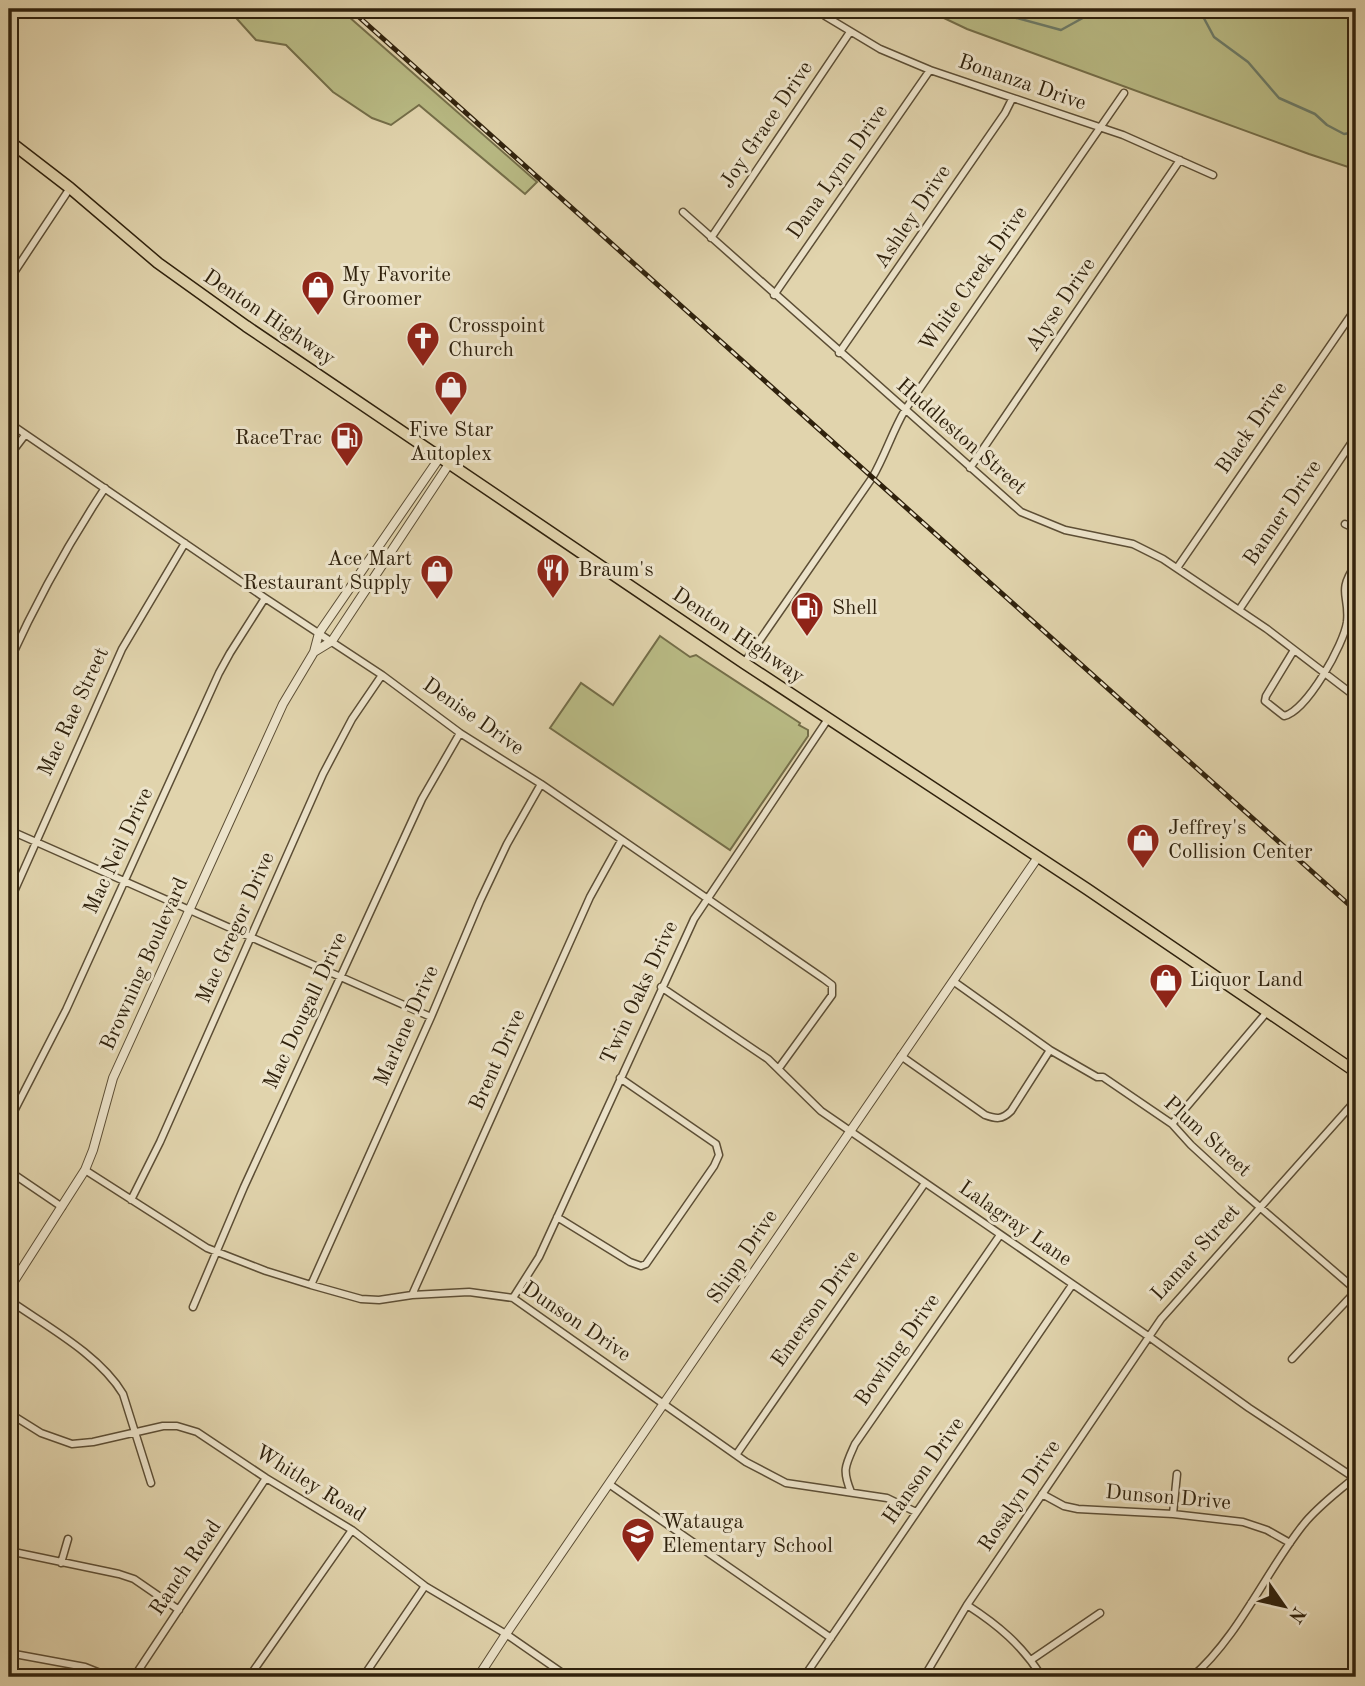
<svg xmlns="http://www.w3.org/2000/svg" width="1365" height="1686" viewBox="0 0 1365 1686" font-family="'Old Standard TT',serif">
<rect width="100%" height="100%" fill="#e1d4ad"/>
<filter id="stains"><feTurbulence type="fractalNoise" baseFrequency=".00286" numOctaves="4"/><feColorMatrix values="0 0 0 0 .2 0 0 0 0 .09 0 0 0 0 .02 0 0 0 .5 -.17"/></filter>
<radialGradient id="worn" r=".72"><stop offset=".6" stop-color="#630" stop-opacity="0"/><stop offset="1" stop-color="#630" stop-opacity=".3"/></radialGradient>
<path fill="#b9bb85" stroke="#746e49" stroke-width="2" d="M228,9H340L537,182L525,194L419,105L391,125L372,118L333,92L286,45L256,40Z
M925,9H1356V166L1351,168L1309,154L967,29Z
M660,636L690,657L696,655L800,723L799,725L808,730V736L730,850L550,728L581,683L613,705Z"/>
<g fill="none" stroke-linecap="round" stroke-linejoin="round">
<path stroke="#6d7c69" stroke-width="2.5" d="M995,9L1002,14L1061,30L1099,9
M1199,9L1214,37L1248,62L1279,98L1315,114L1327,125L1344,134L1356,132
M1353,9L1352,15L1356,29"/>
<defs>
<path id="minor" d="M825,16L880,49L930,70L1123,135L1213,175
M683,212L1021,512L1065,530L1133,544L1163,559L1267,629L1356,697
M711,238L850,32
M9,280L70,188
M774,295L930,70
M839,353L1005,113L1012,99
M9,423L265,598L382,675L460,733L541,784L824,979L832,985V995L779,1068
M9,456L25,435
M970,468L1180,160
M1345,524L1356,529
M1177,568L1356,308
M1239,610L1356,436
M1294,650L1266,696L1265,701L1284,716C1307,711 1344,644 1347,622C1350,595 1336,593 1356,564
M9,662C38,598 66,547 105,488
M744,663L872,478C885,456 892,432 905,410L1124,93
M9,830L431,1017
M9,903L122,649L185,543
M953,981L1050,1050L1097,1077H1103L1172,1124L1191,1145L1240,1190L1356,1290
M661,987L768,1059L821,1111L1148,1336L1249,1408L1356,1479
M901,1056L985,1115C996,1119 1002,1120 1011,1111L1050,1050
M9,1121L66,1010L219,673L230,653L265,598
M1172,1124L1267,1012
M85,1170L207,1248L266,1271L311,1285L361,1299L379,1300L412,1295L469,1292L513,1298L746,1462L786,1483L887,1498L916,1512
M9,1171L62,1207
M131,1200L160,1142L323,774L352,719L382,675
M557,1217L630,1262L641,1266L646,1264L714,1166L719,1155L716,1144L620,1078
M311,1285L431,1017L480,901L507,844L541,784
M412,1295L590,897L621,841
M513,1298L539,1257L694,919L828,719
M9,1300C46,1326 100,1355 123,1394L151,1483
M193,1307L244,1187L422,799L460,733
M1292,1359L1356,1291
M9,1413L41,1433L72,1444L93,1442L163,1426H177L197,1432L266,1478L352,1530L425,1586L506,1634L568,1677
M736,1455L925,1183
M609,1484L831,1638
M851,1492C842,1470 845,1466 855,1444L1000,1235
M1042,1494L1064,1506L1078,1509L1173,1514L1243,1522L1267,1530L1290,1543
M1173,1514L1177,1474
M9,1551L119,1574L134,1579L179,1610
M61,1563L68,1539
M967,1605C998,1625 1022,1645 1042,1677
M9,1653L85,1667L110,1677
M1031,1660L1100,1613
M134,1677L266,1478
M249,1677L352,1530
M363,1677L425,1586
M804,1677L1072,1285
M924,1677L967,1605L1161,1319L1356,1100
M1192,1677C1239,1636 1265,1573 1303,1525C1318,1506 1338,1492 1355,1477"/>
<path id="tertiary" d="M314,652L332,641L449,464
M9,1289L85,1170L93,1150L113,1078L283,704L314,652L319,633L440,457
M478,1677L506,1634L1038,857"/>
<path id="primary" d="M9,141L70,188L158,263L246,326L744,663L1087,889L1356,1072"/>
</defs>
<use href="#minor" stroke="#5c4e35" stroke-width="9"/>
<use href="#tertiary" stroke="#5c4e35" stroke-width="10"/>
<use href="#primary" stroke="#30220d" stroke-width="13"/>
<use href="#minor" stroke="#ece3ca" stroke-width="6"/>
<use href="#tertiary" stroke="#ece3ca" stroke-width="8"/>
<use href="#primary" stroke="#e1d4ad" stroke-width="10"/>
<defs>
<path id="rail" d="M350,9L1356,911"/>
</defs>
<use href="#rail" stroke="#30220d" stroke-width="5"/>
<use href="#rail" stroke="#ece3ca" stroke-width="2.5" stroke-dasharray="8" stroke-linecap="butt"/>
</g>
<defs>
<symbol id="shop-pin" viewBox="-11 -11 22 30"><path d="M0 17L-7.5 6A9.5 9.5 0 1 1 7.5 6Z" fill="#8f2418" stroke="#ece3ca"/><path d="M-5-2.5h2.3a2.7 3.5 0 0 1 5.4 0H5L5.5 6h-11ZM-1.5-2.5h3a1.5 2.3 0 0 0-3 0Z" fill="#fff"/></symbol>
<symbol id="church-pin" viewBox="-11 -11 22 30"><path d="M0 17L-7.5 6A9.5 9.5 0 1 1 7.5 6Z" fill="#8f2418" stroke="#ece3ca"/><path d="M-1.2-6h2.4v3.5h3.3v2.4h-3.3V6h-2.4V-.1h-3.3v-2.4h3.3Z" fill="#fff"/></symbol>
<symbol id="fuel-pin" viewBox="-11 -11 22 30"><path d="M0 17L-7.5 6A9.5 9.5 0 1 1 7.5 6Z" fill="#8f2418" stroke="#ece3ca"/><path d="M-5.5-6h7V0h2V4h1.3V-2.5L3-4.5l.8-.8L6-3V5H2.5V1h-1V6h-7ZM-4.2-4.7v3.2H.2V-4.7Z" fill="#fff"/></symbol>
<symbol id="restaurant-pin" viewBox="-11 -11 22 30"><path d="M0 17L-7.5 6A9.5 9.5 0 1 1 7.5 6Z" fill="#8f2418" stroke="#ece3ca"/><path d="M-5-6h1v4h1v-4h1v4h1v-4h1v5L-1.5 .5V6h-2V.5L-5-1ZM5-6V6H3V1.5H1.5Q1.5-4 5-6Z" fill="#fff"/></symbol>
<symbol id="school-pin" viewBox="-11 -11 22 30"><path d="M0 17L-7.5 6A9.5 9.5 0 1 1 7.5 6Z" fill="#8f2418" stroke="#ece3ca"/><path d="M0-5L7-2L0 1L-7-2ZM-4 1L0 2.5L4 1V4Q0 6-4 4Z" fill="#fff"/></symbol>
</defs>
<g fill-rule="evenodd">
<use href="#shop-pin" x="299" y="268" width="38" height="52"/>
<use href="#church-pin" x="404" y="319" width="38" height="52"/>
<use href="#shop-pin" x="432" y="368" width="38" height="52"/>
<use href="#fuel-pin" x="328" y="419" width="38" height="52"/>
<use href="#restaurant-pin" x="534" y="551" width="38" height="52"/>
<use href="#shop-pin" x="418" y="552" width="38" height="52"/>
<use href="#fuel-pin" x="788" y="589" width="38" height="52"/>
<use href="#shop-pin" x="1124" y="821" width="38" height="52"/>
<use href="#shop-pin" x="1147" y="961" width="38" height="52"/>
<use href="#school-pin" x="619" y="1515" width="38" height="52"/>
</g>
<g text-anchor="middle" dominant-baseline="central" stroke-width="6" stroke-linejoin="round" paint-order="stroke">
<g font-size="21" fill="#30220d" stroke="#ece3ca">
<text transform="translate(1022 83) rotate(19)">Bonanza Drive</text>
<text transform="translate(767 125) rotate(-56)">Joy Grace Drive</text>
<text transform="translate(838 172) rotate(-55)">Dana Lynn Drive</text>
<text transform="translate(913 217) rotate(-56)">Ashley Drive</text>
<text transform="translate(974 279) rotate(-55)">White Creek Drive</text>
<text transform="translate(1061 305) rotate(-56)">Alyse Drive</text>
<text transform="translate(269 318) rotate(34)">Denton Highway</text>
<text transform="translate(1252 428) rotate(-55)">Black Drive</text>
<text transform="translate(961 437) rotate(41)">Huddleston Street</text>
<text transform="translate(1283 513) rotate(-56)">Banner Drive</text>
<text transform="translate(738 636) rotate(34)">Denton Highway</text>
<text transform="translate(74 712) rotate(-65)">Mac Rae Street</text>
<text transform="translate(473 717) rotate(35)">Denise Drive</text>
<text transform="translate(119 851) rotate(-65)">Mac Neil Drive</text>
<text transform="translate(236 928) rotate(-66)">Mac Gregor Drive</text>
<text transform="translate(145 964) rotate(-66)">Browning Boulevard</text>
<text transform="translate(640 993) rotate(-65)">Twin Oaks Drive</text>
<text transform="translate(306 1011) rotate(-65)">Mac Dougall Drive</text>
<text transform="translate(407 1026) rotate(-66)">Marlene Drive</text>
<text transform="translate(498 1060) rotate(-66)">Brent Drive</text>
<text transform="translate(1207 1137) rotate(42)">Plum Street</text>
<text transform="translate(1015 1224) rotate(35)">Lalagray Lane</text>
<text transform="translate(1196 1253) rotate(-48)">Lamar Street</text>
<text transform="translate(743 1257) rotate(-56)">Shipp Drive</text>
<text transform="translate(816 1309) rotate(-55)">Emerson Drive</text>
<text transform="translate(576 1322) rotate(34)">Dunson Drive</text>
<text transform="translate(898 1350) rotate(-55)">Bowling Drive</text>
<text transform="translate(924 1471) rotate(-55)">Hanson Drive</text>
<text transform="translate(310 1484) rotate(32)">Whitley Road</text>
<text transform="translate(1020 1496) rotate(-56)">Rosalyn Drive</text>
<text transform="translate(1168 1498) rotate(5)">Dunson Drive</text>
<text transform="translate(186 1568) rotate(-56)">Ranch Road</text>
</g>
<g font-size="21" fill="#30220d" stroke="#ece3ca" text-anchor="start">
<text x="342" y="275">My Favorite<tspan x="342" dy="24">Groomer</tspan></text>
<text x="448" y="326">Crosspoint<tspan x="448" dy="24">Church</tspan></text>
<text x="451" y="430" text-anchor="middle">Five Star<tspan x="451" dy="24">Autoplex</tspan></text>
<text x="322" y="438" text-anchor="end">RaceTrac</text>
<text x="412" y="559" text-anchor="end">Ace Mart<tspan x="412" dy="24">Restaurant Supply</tspan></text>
<text x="578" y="570">Braum's</text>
<text x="832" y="608">Shell</text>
<text x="1168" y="828">Jeffrey's<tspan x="1168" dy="24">Collision Center</tspan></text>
<text x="1190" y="980">Liquor Land</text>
<text x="662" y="1522">Watauga<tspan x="662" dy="24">Elementary School</tspan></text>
</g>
</g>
<rect width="1365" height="1686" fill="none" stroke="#e1d4ad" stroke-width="35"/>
<rect x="10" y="10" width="1344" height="1665" fill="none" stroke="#30220d" stroke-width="3.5"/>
<rect x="18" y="18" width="1330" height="1651" fill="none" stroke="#30220d" stroke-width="2"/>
<g transform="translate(1284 1606) rotate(124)" stroke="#ece3ca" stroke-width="5" paint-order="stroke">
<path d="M0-5L12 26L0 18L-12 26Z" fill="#30220d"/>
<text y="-10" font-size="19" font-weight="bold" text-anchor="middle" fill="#30220d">N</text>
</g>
<rect width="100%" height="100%" filter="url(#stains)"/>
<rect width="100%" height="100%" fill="url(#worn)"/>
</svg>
